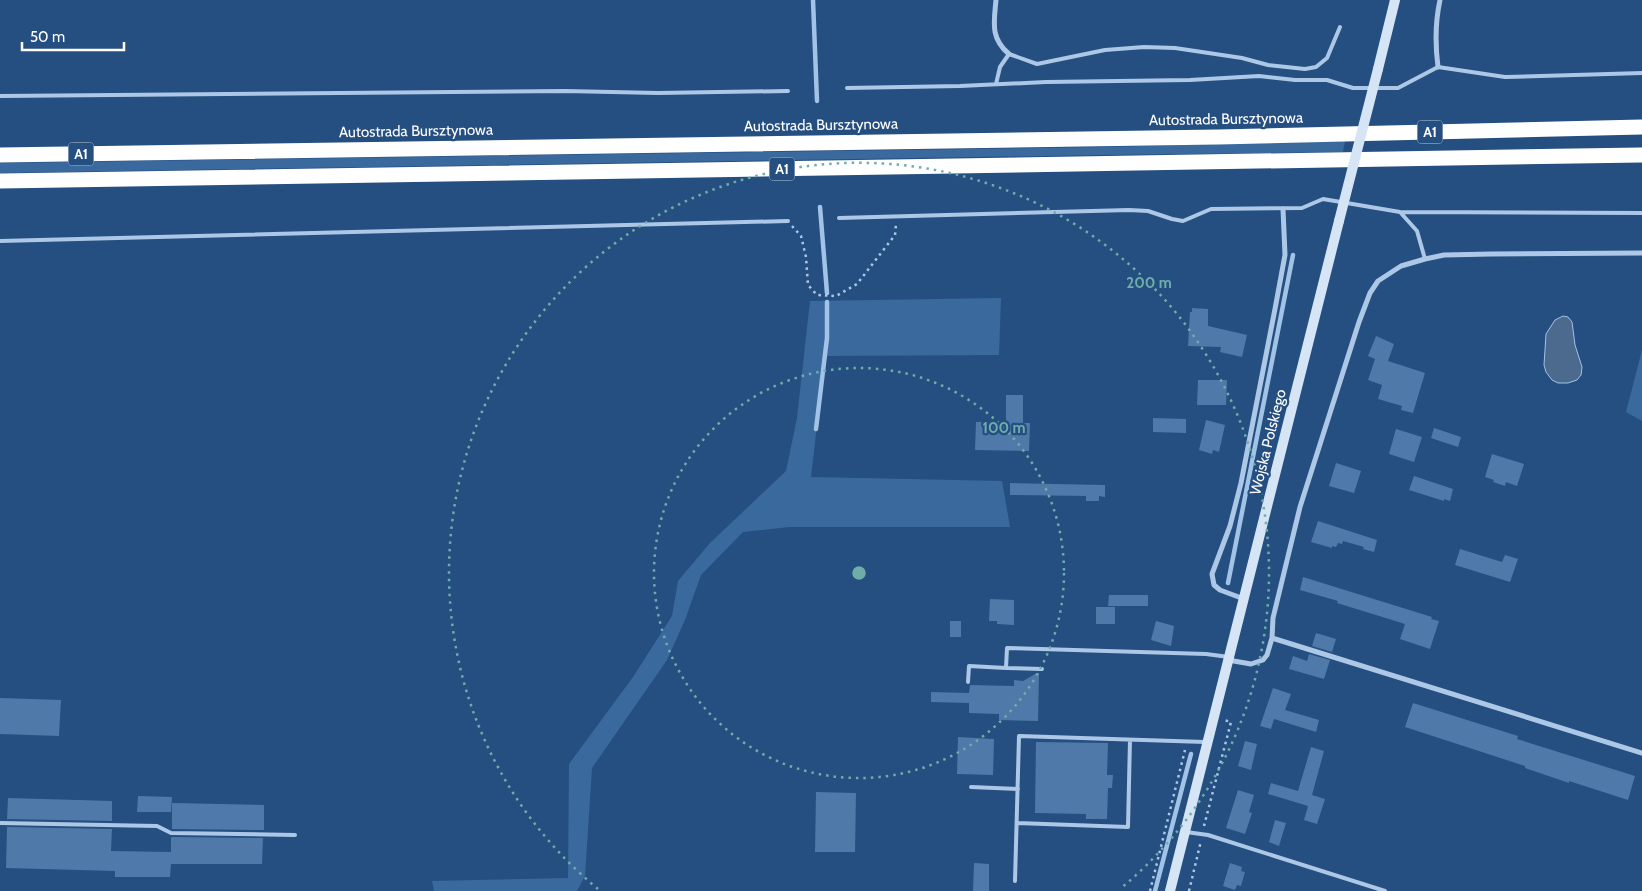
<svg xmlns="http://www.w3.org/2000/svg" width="1642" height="891" viewBox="0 0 1642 891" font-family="Cabin,sans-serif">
<rect width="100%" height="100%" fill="#254f80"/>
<path fill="#3a699e" d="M1345,141L1343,152L1102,155L0,173V163L1102,147Z
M1001,298L999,355L825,356L811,477L1002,481L1010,527H789L743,532L701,575L685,620L667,660L592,768L585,876L577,891H434L432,881L568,878L569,764L633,677L672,616L678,581L710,543L786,471L797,418L810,301Z
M1642,350V421L1626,412Z"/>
<path fill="#4b6a8d" stroke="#a1c3e7" d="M1563,316L1568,317L1572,322L1575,345L1582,367L1581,375L1577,380L1568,383H1558L1552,380L1546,372L1544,365L1546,334L1555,320Z"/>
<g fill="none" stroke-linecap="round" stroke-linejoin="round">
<path stroke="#a1c3e7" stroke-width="4.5" d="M813,0L817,101
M820,207L827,293
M816,429L827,338V302
M1228,583L1293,255
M1155,891L1191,754"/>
</g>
<path fill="#4e79a9" d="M1192,308L1208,309V326L1247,335L1242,357L1220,352L1221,347L1188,346L1190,312H1192Z
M1376,336L1394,344L1388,361L1425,373L1413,413L1401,410L1402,406L1378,399L1382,385L1368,380L1375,359L1368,356Z
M1198,380H1227L1226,405H1197Z
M1006,395H1023V423H1030L1029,451L975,450L976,422H1006Z
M1153,418L1186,419V433L1153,432Z
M1206,420L1225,425L1219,452L1213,450L1212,454L1199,450Z
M1434,428L1461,437L1458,447L1431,438Z
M1396,429L1422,437L1414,462L1389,454Z
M1492,454L1524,464L1517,486L1506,482L1505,486L1493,482L1494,480L1485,477Z
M1336,463L1361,471L1354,493L1329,486Z
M1414,476L1453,489L1450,501L1444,499V501L1409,490Z
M1010,483L1105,485V497L1099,496V501H1086V496L1010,495Z
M1318,521L1377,540L1374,552L1363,549L1364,547L1343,541L1342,544L1338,543L1336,547L1332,546V548L1311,542Z
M1460,549L1502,562L1505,555L1518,559L1510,582L1455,565Z
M1303,577L1432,617L1431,619L1439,621L1430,649L1400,639L1405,624L1337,603L1338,601L1300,590Z
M1109,595H1148V606H1108Z
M990,599L1014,600V625L997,624V621H989Z
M1096,607H1115V624H1096Z
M950,621H961V637H950Z
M1156,621L1174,626L1171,646L1151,640Z
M1316,633L1336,639L1332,652L1312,646Z
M1309,654L1330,660L1324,679L1289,669L1293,656L1307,661Z
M1037,673H1039L1038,721L999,720V714L969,713V703L931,702V692L969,693L970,685L1014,686V680L1023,681Z
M1273,688L1291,694L1285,710L1319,720L1316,732L1274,719L1271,729L1260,726Z
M0,698L61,700L59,736L0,734Z
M1413,703L1518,736L1517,739L1635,776L1628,800L1569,781V783L1525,768V766L1405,727Z
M958,737L994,739L993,775L957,774Z
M1245,741L1257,744L1251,770L1238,766Z
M1036,742L1108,743L1107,775H1113L1112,788H1108L1107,819H1086V814L1035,813Z
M1311,747L1324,751L1312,795L1325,799L1317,824L1304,820L1308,806L1268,794L1271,783L1298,791Z
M1238,790L1254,795L1249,812L1252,813L1245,834L1226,828Z
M816,792L856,793L855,852H815Z
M138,796L172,797L171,812H137Z
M8,798L112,801V821L7,819Z
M172,803L264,805V830L172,829Z
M1275,820L1286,823L1279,846L1269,842Z
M7,827L112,829L111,851L171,852V837L263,838L262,864H171L170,877H115V871L6,868Z
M974,863L989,864V891H973Z
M1230,863L1242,867L1241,871L1245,872L1241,886L1237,885L1235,890L1223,886Z"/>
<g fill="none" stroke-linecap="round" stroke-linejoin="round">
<path stroke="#adc8e6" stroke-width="2.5" stroke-dasharray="2.5 4" stroke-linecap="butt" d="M792,226L801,236L806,257L808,285L817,295L836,296L857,284L895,235L896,224
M1204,826L1231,722L1224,720
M1150,891L1185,750
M1189,891L1201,841"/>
<path stroke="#adc8e6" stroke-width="4" d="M996,84L1000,67L1009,54L1037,64L1105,50L1144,47L1175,48L1242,58L1268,65L1305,69L1316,67L1327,58L1340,27
M847,88L960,86L1046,82L1190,80L1259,76L1295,80H1327L1353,88H1398L1438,67L1505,77L1642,73
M0,96L565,91L658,93L788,91
M1400,212L1417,231L1425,259
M839,218L1129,210L1148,211L1172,219L1183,221L1211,209L1302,208L1323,199L1400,212L1642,213
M0,241L788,221
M1006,668L1042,669
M968,682L969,666L1006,668L1007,648L1206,654L1229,657
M971,787L1018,789
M0,823L157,826L171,833L295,835
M1017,823L1128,827L1130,740
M1186,832L1208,835L1385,891
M1015,881L1019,736L1205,742"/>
<path stroke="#adc8e6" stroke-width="5" d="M996,0C994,22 990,38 1009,54
M1438,67C1435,44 1435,23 1440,0
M1244,599L1220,590L1214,585L1212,574L1230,526L1241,483L1275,309L1285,255L1283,209
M1272,638L1642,753
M1228,660L1251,664L1263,660L1267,655L1272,638L1273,618L1300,507L1359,322L1370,293L1378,281L1401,266L1425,259L1444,255L1491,254L1642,253"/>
<path stroke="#d6e5f6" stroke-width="10" d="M1378,69L1395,0
M1170,891L1339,221"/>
<path stroke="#fff" stroke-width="15" d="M0,155L1218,137L1642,127
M0,181L1642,155"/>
<path stroke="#d6e5f6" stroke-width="10" d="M1339,221L1378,69"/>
</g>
<g fill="none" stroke="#6fada8" stroke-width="2.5" stroke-dasharray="2.5 5">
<circle cx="859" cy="573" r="205"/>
<path d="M598 889A410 410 0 1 1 1120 889"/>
</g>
<g text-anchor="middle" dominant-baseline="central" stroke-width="4.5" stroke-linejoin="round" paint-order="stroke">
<g fill="#254f80" stroke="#becad9" stroke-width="1">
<rect x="1417.5" y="120.5" width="25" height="23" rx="4"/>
<rect x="68.5" y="142.5" width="25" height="23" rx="4"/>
<rect x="769.5" y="157.5" width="25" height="23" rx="4"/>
</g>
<g font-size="14" font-weight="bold" fill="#fff">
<text x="1430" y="132">A1</text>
<text x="81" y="154">A1</text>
<text x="782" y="169">A1</text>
</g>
<g font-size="15" fill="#fff" stroke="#254f80">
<text transform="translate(1226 119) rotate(-1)">Autostrada Bursztynowa</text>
<text transform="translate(821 125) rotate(-1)">Autostrada Bursztynowa</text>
<text transform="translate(416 131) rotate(-1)">Autostrada Bursztynowa</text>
<text transform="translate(1268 442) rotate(-76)">Wojska Polskiego</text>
</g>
</g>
<circle cx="859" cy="573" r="8" fill="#6fada8" stroke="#254f80" stroke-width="2.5"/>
<g font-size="15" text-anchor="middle" font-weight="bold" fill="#6fada8" stroke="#254f80" stroke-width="4.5" stroke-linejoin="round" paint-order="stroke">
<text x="1149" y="288">200 m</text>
<text x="1004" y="433">100 m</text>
</g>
<path d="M22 42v8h102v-8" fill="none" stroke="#ffffff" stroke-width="2.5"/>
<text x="30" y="42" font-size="15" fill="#ffffff" stroke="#254f80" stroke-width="4" paint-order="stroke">50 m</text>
</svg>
